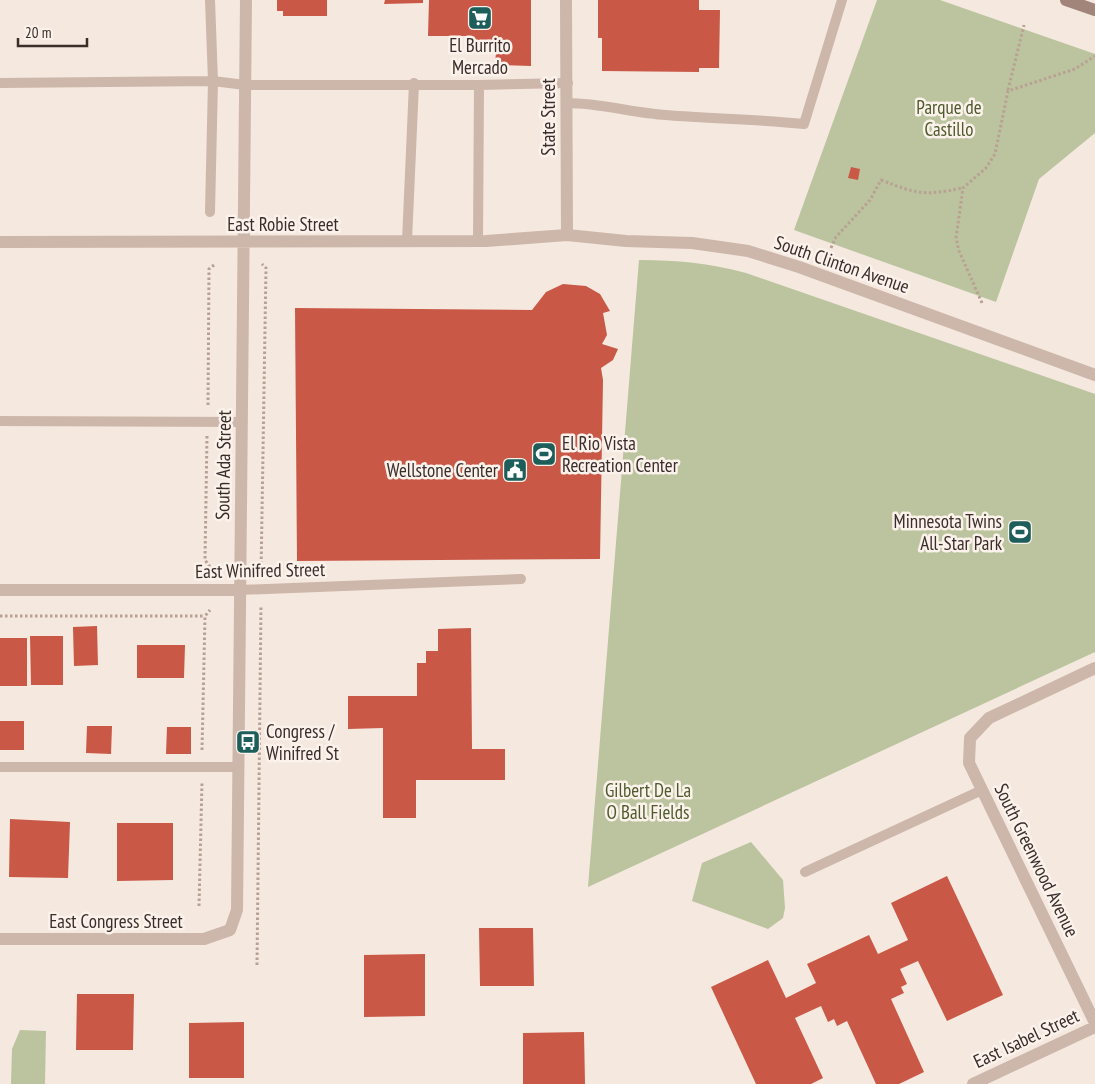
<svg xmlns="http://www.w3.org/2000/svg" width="1095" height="1084" viewBox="0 0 1095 1084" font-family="'PT Sans Narrow',sans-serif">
<rect width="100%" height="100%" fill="#f4e8df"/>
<path fill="#bbc49e" d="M877,0H940L1095,54V133L1039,179L996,302L794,230Z
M639,260C678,260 708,263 746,273L1095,394V652L588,887Z
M751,842L783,880L785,908L783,918L768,929L692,901L702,863Z
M20,1030L46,1031L45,1084H11L12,1049Z"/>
<path fill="#ca5846" d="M277,0H327V16H283V11H277Z
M385,0H423V3L384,4Z
M429,0H531V66L495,65L496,52H471V36H428Z
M598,0H699V10H720L719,68H699V72L602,71V38H598Z
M851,167L860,169L858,180L848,178Z
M563,284L586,286L600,294L610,311L603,313L607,335L602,344L618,349L613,360L601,368L603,380L600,559L297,561L295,308L532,310L546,292Z
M97,626L98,665L74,666L73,627Z
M471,628L472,749H505V780H416V818H383V728L348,729V696H417V663H426V651H438V629Z
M30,636H63V685H31Z
M0,638H27V686H0Z
M137,645H185L184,678H137Z
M0,721H24V750H0Z
M87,726H112L111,754L86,753Z
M167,727H191V754H166Z
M10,819L70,822L68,878L9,877Z
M117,823H173V880L117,881Z
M947,876L1003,995L947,1021L918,961L900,969L907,984L901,987L904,993L891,999L924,1072L899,1084H876L847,1021L837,1026L834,1019L828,1022L821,1006L795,1018L823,1078L811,1084H756L711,987L768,960L786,998L816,983L807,964L869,935L878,954L908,940L891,903Z
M479,928H533L534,986H480Z
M425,954V1016L364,1017V955Z
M77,994H134L133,1050H76Z
M244,1022V1078H189V1023Z
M584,1032L585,1084H523V1033Z"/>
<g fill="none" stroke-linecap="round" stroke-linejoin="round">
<path stroke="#b9a094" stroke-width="3" stroke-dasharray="2.5 2.5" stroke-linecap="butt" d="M1008,90L1024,25
M831,248L836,237L870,200L881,180C917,194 925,196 962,188
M982,303L959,251L956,238L963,188L986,168L995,154L1008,91L1075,69L1095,56
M208,405L209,269L214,265
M207,436L205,560L210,567
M261,574L266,268L262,264
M0,616H205
M202,750L205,616L210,610
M199,906L202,782
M257,965L261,605"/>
<path stroke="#cdb6aa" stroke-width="10" d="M210,0L213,81L210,212
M0,83L213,81L245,85H479L478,241
M479,85L568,83
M567,103C601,103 633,113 666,115C712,119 758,119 804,124L842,0
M407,241L414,83
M0,421L242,422
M239,590L521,579
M0,767H239
M805,872L982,790"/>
<path stroke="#cdb6aa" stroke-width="12" d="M566,0L567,235
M0,242L486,241L567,235L626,241L692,243L748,251L799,267L1095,375
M0,590H239
M1095,668L989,718L970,738L969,763L1095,1023
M0,939H204L230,930L237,910L246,0
M973,1084L1095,1027"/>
<path stroke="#a1857b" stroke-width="12" d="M1066,0L1095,10"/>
</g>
<defs>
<symbol id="supermarket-square" viewBox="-11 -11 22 22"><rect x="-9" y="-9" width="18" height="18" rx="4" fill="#1d5e5b" stroke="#fbf2ec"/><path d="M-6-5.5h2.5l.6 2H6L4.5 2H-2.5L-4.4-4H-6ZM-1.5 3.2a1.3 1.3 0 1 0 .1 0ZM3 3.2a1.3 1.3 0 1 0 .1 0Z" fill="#fff"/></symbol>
<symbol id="stadium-square" viewBox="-11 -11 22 22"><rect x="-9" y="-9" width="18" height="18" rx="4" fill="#1d5e5b" stroke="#fbf2ec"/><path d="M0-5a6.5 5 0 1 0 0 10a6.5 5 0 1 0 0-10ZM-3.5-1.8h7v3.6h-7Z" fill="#fff"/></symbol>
<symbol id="civic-square" viewBox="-11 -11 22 22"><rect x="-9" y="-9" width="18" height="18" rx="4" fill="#1d5e5b" stroke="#fbf2ec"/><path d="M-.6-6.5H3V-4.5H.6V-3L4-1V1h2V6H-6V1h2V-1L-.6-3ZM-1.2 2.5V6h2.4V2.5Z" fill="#fff"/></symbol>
<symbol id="bus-square" viewBox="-11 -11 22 22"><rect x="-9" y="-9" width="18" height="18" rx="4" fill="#1d5e5b" stroke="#fbf2ec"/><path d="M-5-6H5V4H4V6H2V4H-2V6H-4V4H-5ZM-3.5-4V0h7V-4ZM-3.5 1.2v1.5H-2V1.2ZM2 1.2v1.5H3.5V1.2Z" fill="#fff"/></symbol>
</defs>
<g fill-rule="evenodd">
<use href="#supermarket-square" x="466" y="4" width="28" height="28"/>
<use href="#stadium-square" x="530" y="440" width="28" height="28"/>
<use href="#civic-square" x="501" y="456" width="28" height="28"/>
<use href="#stadium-square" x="1006" y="518" width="28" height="28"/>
<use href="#bus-square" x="234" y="728" width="28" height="28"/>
</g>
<g text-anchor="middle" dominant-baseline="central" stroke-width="5" stroke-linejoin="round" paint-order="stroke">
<g font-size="19" fill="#3a2d2a" stroke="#fbf2ec" text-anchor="start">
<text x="480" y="45" text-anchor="middle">El Burrito<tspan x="480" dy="22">Mercado</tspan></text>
<text x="562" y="443">El Rio Vista<tspan x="562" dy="22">Recreation Center</tspan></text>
<text x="498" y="470" text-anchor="end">Wellstone Center</text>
<text x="1002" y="521" text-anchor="end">Minnesota Twins<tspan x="1002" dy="22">All-Star Park</tspan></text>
<text x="266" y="731">Congress /<tspan x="266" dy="22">Winifred St</tspan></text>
</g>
<g font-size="19" fill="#4e5a2c" stroke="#fbf2ec">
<text x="949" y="107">Parque de<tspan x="949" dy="22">Castillo</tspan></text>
<text x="648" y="790">Gilbert De La<tspan x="648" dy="22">O Ball Fields</tspan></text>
</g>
<g font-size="19" fill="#3a2d2a" stroke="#fbf2ec">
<text transform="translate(548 117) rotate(-90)">State Street</text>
<text x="283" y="224">East Robie Street</text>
<text transform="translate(842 264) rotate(19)">South Clinton Avenue</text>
<text transform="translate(223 465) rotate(-89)">South Ada Street</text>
<text transform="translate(260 570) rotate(-1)">East Winifred Street</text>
<text transform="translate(1037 860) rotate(64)">South Greenwood Avenue</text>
<text x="116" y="921">East Congress Street</text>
<text transform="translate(1026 1038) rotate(-25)">East Isabel Street</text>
</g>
</g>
<path d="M18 38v8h69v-8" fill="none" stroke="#3a2d2a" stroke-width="2.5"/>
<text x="25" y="38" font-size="15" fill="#3a2d2a" stroke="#fbf2ec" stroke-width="4" paint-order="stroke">20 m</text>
</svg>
